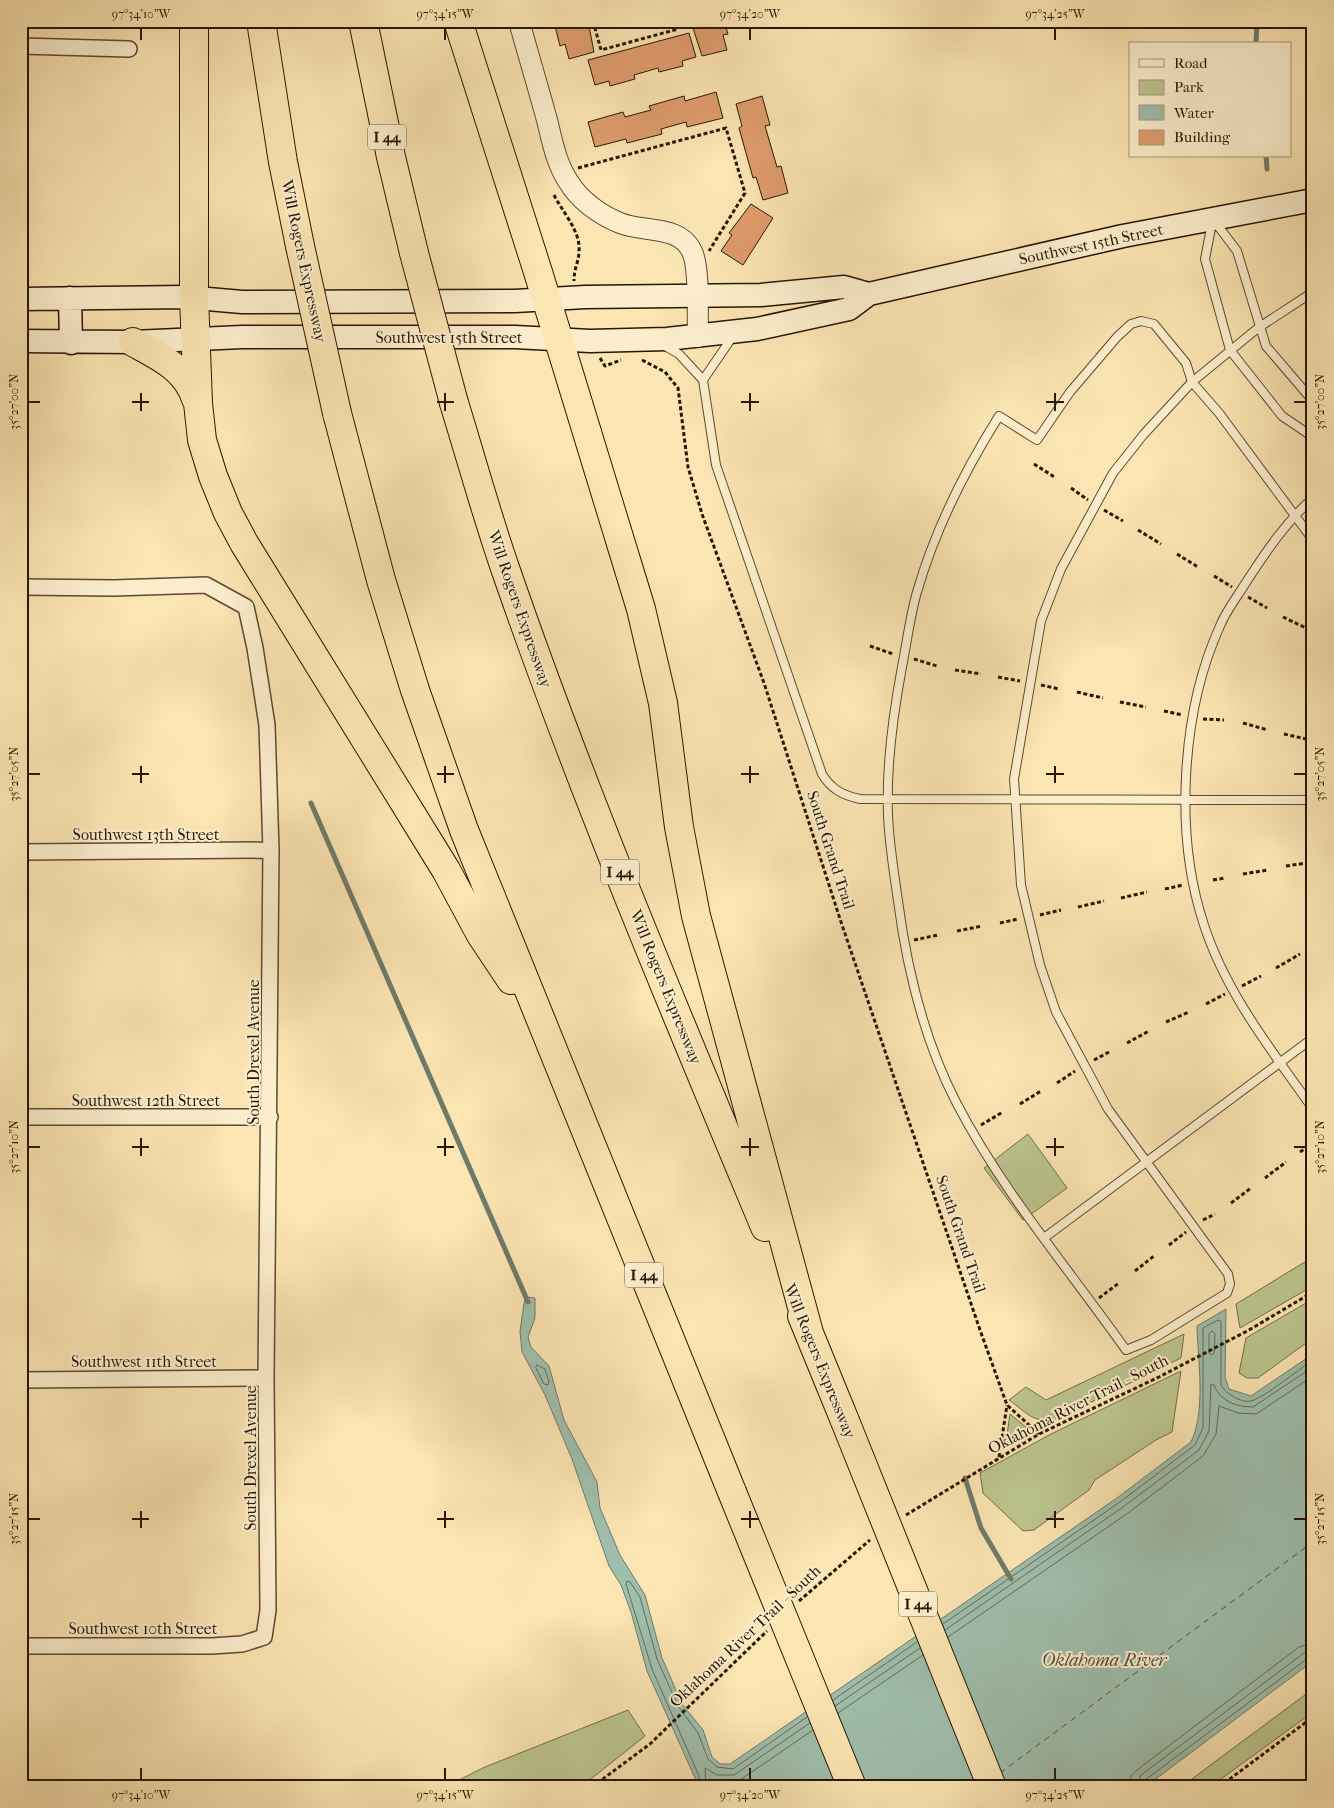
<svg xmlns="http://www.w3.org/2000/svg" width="1334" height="1808" viewBox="0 0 1334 1808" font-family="'IM FELL French Canon',serif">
<rect width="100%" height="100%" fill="#fbe5b2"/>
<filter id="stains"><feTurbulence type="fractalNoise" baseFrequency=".004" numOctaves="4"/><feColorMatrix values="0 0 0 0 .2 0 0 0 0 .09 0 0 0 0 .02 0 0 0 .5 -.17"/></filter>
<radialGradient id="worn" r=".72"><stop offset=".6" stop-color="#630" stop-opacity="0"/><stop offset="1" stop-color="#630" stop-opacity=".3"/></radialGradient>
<path fill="#bcc58e" stroke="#726e4a" d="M1028,1134L1067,1188L1023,1220L984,1168Z
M1313,1257V1286L1240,1328L1236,1304Z
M1313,1299V1338L1258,1378H1247L1239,1373L1246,1338Z
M1184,1334L1181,1358L1059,1418C1036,1426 1027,1413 1009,1400L1026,1387L1046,1400Z
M1181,1371L1172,1432L1156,1440L1095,1480L1089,1490L1034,1530L1023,1531L983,1493L980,1473L1051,1434Z
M1010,1414L1027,1428L1030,1434L1008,1447L1006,1441Z
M1313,1689V1712L1210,1787H1181Z
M628,1710L645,1736L581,1787H445L485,1767Z"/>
<path fill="#9fbfad" stroke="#6f7b6a" d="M525,1297L535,1298V1318L528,1337L531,1347L549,1366L564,1420L597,1482L600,1508L620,1555L645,1595L662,1658L682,1704L703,1730L712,1757L720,1764H730L1117,1498L1191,1442C1206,1411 1198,1361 1197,1326L1226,1309L1225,1377L1229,1389L1251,1396L1313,1354V1661L1145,1787H695V1778L647,1671L631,1612L621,1585L609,1566L572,1459L545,1395L522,1352L520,1331Z"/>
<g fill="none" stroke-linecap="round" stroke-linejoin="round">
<path stroke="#646a59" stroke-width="1" d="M1212,1331L1215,1334L1214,1353L1212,1355L1209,1353V1334Z
M537,1365L545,1369L549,1382L548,1385L544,1384L536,1368Z
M943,1624L1120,1502L1195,1445L1203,1428V1328L1218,1320L1221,1321V1385C1226,1394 1243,1405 1254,1400C1272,1392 1296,1371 1313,1360
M945,1630L1123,1507L1199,1450L1209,1431L1211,1384L1214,1385C1220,1401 1236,1407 1253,1407L1313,1367
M948,1637L1128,1513L1203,1456L1216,1434L1219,1406L1238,1413L1256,1414L1313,1376
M833,1700L917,1642
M835,1706L920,1648
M838,1713L923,1655
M700,1787L699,1776L652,1669L626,1584L627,1581L630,1582L640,1597L657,1659L678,1706L698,1733L708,1759L717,1767L733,1769L807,1717
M706,1787L705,1768L717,1775H734L810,1723
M714,1787L716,1782L731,1783L740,1780L813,1730
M1129,1787L1131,1776L1137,1770L1299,1647L1313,1643
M1137,1787L1141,1775L1304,1653L1313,1651
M1143,1787L1145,1780L1308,1658L1313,1657"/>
<path stroke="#6f7b6a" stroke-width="5" d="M1256,44L1257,21
M1266,156L1267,169
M311,803L528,1302
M965,1478L981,1528L1011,1579"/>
<path stroke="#525140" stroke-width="1" stroke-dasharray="6 5" stroke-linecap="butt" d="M1000,1773L1313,1542"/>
</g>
<path fill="#e09c6d" stroke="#281605" d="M558,21H588L594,52L569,59L565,44L560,46L554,22Z
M724,21L728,34L723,35L727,50L702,56L691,22Z
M689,33L696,57L682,61L683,66L659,72L658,68L634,75L635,79L610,86L609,81L595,85L588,60Z
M716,92L723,118L687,127L686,122L661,129L662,134L627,143L626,139L595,147L588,122L623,112L625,117L651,110L649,106L684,96L685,101Z
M762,96L770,125L765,126L777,167L781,166L788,193L763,200L756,177L753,178L739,128L742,126L736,104Z
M751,204L773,218L743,265L721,251L732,235L729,233Z"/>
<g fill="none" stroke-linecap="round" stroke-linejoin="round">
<defs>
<path id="service" d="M1215,222L1237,251L1266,346L1313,401
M1212,223L1205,259L1230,350L1282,416L1313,437
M1313,292L1258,328L1192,382L1144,434L1113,473L1061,569L1041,621L1014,779L1021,885L1040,965L1056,1012L1108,1109L1228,1274L1230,1284L1227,1293L1151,1340L1126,1350C1068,1268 1002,1191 956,1102C924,1040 907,969 898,901C894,872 889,843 888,815C886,765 893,715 902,667C907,642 910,616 917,592C935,530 965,470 999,416L1037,440L1070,392L1117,337L1131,324L1141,321L1154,324L1186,363L1192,382L1219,413L1313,540
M665,346L679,354L703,380L733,336
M703,380L716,465L822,774C831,789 842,795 860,799L1313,800
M1313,498C1285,523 1265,553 1245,584C1237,597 1226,611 1220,626C1181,712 1174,835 1204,925C1226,993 1272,1051 1313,1109
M1044,1238L1313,1038"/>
<path id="minor" d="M21,46L129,49
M21,587L114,588L206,585L246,607L255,648L267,725L271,850L266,1378L268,1610L264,1637L242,1644L212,1646H21
M21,852L271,850
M21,1117H270
M21,1380L266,1378"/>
<path id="tertiary" d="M519,21C528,54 538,87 547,120C552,140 556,163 568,181C579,200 600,215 620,223C644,233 682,224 693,254C700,273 697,315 698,337"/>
<path id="secondary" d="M70,298L71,343
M21,299L185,297L242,302L515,301L585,297L761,295L844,287L869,294
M21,341L133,342L242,337H515L590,341L667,339L757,329L849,309L869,294L1123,236L1313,200"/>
<path id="motorway" d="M194,21V297L198,403L202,440L213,476L228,513L244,543L446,870L481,935L511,980
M261,21L283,162L300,246
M363,21L391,157L414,253
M458,21L538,272L641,609L663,703L679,827L696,916L809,1333
M133,342C160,357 186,368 196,399
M454,403C471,458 486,513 505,568C582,791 674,1009 765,1227
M337,413L381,580L415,690L464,830L732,1492
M802,1316L845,1421"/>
</defs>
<use href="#service" stroke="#5d4a30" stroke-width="10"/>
<use href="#minor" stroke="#5d4a30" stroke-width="18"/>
<use href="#tertiary" stroke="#5d4a30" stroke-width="22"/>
<use href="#secondary" stroke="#281605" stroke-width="25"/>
<use href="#motorway" stroke="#281605" stroke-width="30"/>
<path stroke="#281605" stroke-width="3" stroke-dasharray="4 2.5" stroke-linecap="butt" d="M593,21L601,50L678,29L676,21
M578,168L726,128L745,193L709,251
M554,195C562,211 581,232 579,251C579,262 574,267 574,281
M600,358L605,366L621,360
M642,360L665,372L678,388L688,467L702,514L764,683L840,919L980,1330L1007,1405L1039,1434
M1034,464L1056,478
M1071,488L1088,500
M1104,510L1123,521
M1138,530L1161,544
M1177,554L1198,567
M1214,576L1232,587
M1248,597L1267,608
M1283,617L1306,628
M870,646L893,654
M914,659L937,666
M955,670L981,674
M998,677L1020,681
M1041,685L1059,689
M1077,692L1103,698
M1120,702L1146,707
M1164,711L1183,715
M1203,719L1224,720
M1243,723L1268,730
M1284,734L1306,739
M1286,866L1307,863
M1243,874L1268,870
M1213,880L1225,878
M1165,889L1183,885
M1121,898L1147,892
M1078,907L1104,901
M1040,915L1061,910
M1000,923L1018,919
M957,931L982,926
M1312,938H1313
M914,940L938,935
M1276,968L1300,954
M1242,986L1261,976
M1206,1004L1225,994
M1166,1022L1189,1012
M1127,1043L1149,1031
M1094,1060L1111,1051
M1057,1083L1075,1071
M1020,1104L1041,1091
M981,1125L1003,1112
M1300,1152L1313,1143
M1265,1178L1286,1162
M1231,1203L1251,1188
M1203,1220L1215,1214
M1169,1245L1186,1232
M1135,1271L1154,1256
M1099,1298L1119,1283
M999,1457L1007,1405
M906,1515L1039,1434L1159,1377L1249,1330L1313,1292
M799,1601L870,1540
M592,1787L650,1744L767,1631
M1219,1787L1313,1717"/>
<use href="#service" stroke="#fceecd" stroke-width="8"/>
<use href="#minor" stroke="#fceecd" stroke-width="15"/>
<use href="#tertiary" stroke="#fceecd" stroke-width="20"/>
<use href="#secondary" stroke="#fceecd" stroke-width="22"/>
<use href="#motorway" stroke="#fbe5b2" stroke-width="28"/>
<defs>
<path id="motorway-bridge" d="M300,246L337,413
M414,253L454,403
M845,1421L992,1787
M732,1492L852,1787"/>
</defs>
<use href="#motorway-bridge" stroke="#281605" stroke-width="30" stroke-linecap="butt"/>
<use href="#motorway-bridge" stroke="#fbe5b2" stroke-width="28"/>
</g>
<path fill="none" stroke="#281605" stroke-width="2" d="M141,28V40M445,28V40M750,28V40M1055,28V40M141,393V411M445,393V411M750,393V411M1055,393V411M28,402H40M132,402H149M437,402H454M741,402H759M1046,402H1064M1294,402H1306M141,766V783M445,766V783M750,766V783M1055,766V783M28,774H40M132,774H149M437,774H454M741,774H759M1046,774H1064M1294,774H1306M141,1138V1156M445,1138V1156M750,1138V1156M1055,1138V1156M28,1147H40M132,1147H149M437,1147H454M741,1147H759M1046,1147H1064M1294,1147H1306M141,1511V1528M445,1511V1528M750,1511V1528M1055,1511V1528M28,1519H40M132,1519H149M437,1519H454M741,1519H759M1046,1519H1064M1294,1519H1306M141,1768V1780M445,1768V1780M750,1768V1780M1055,1768V1780"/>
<g text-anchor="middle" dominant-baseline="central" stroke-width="4" stroke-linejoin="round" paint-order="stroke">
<g fill="#fceecd" stroke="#685741" stroke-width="1">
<rect x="368" y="124.5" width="38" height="25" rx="4"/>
<rect x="601" y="859.5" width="38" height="25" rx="4"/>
<rect x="625" y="1262.5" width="38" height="25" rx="4"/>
<rect x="899" y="1591.5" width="38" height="25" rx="4"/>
</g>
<g font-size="15" font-weight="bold" fill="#281605">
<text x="387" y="137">I 44</text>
<text x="620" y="872">I 44</text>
<text x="644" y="1275">I 44</text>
<text x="918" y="1604">I 44</text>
</g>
<g font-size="16" fill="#281605" stroke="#fceecd">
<text transform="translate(1091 244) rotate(-12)">Southwest 15th Street</text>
<text transform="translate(304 261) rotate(78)">Will Rogers Expressway</text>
<text x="449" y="337">Southwest 15th Street</text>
<text transform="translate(520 609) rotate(71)">Will Rogers Expressway</text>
<text x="146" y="834">Southwest 13th Street</text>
<text transform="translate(831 850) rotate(72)">South Grand Trail</text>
<text transform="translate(666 987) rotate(68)">Will Rogers Expressway</text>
<text transform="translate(253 1052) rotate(-90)">South Drexel Avenue</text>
<text x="146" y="1100">Southwest 12th Street</text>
<text transform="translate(961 1234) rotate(71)">South Grand Trail</text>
<text x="144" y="1361">Southwest 11th Street</text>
<text transform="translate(820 1361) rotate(68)">Will Rogers Expressway</text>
<text transform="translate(1078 1404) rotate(-27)">Oklahoma River Trail - South</text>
<text transform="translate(250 1458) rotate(-90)">South Drexel Avenue</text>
<text x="143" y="1628">Southwest 10th Street</text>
<text transform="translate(745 1636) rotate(-43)">Oklahoma River Trail - South</text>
</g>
<g font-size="18" font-style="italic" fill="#525140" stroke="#fceecd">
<text x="1104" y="1660">Oklahoma River</text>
</g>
</g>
<rect width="1334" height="1808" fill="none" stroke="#fbe5b2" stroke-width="55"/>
<rect x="1129" y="42" width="162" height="115" fill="#fceecd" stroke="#a7987d"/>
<rect x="1139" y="59" width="25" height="8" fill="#fceecd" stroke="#a7987d"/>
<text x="1174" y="68" font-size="15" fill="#281605">Road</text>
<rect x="1139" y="80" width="25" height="15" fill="#bcc58e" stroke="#a7987d"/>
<text x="1174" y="92" font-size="15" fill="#281605">Park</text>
<rect x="1139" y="105" width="25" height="15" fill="#9fbfad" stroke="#a7987d"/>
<text x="1174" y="118" font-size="15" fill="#281605">Water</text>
<rect x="1139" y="130" width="25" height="15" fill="#e09c6d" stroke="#a7987d"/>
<text x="1174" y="142" font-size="15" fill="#281605">Building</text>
<rect x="28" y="28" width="1278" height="1752" fill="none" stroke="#281605" stroke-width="2"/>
<g font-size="12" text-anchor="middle" fill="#281605">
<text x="141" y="18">97°34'10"W</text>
<text x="445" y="18">97°34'15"W</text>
<text x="750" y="18">97°34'20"W</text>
<text x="1055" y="18">97°34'25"W</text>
<text transform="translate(1320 402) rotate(-90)" y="4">35°27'00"N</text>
<text transform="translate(14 402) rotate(-90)" y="4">35°27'00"N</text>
<text transform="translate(1320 774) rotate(-90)" y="4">35°27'05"N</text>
<text transform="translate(14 774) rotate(-90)" y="4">35°27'05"N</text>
<text transform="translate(1320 1147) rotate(-90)" y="4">35°27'10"N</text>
<text transform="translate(14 1147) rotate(-90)" y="4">35°27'10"N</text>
<text transform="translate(1320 1519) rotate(-90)" y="4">35°27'15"N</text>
<text transform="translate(14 1519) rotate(-90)" y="4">35°27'15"N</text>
<text x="141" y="1799">97°34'10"W</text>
<text x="445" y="1799">97°34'15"W</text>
<text x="750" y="1799">97°34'20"W</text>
<text x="1055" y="1799">97°34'25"W</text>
</g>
<rect width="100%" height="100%" filter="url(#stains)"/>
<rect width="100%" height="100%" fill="url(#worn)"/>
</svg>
